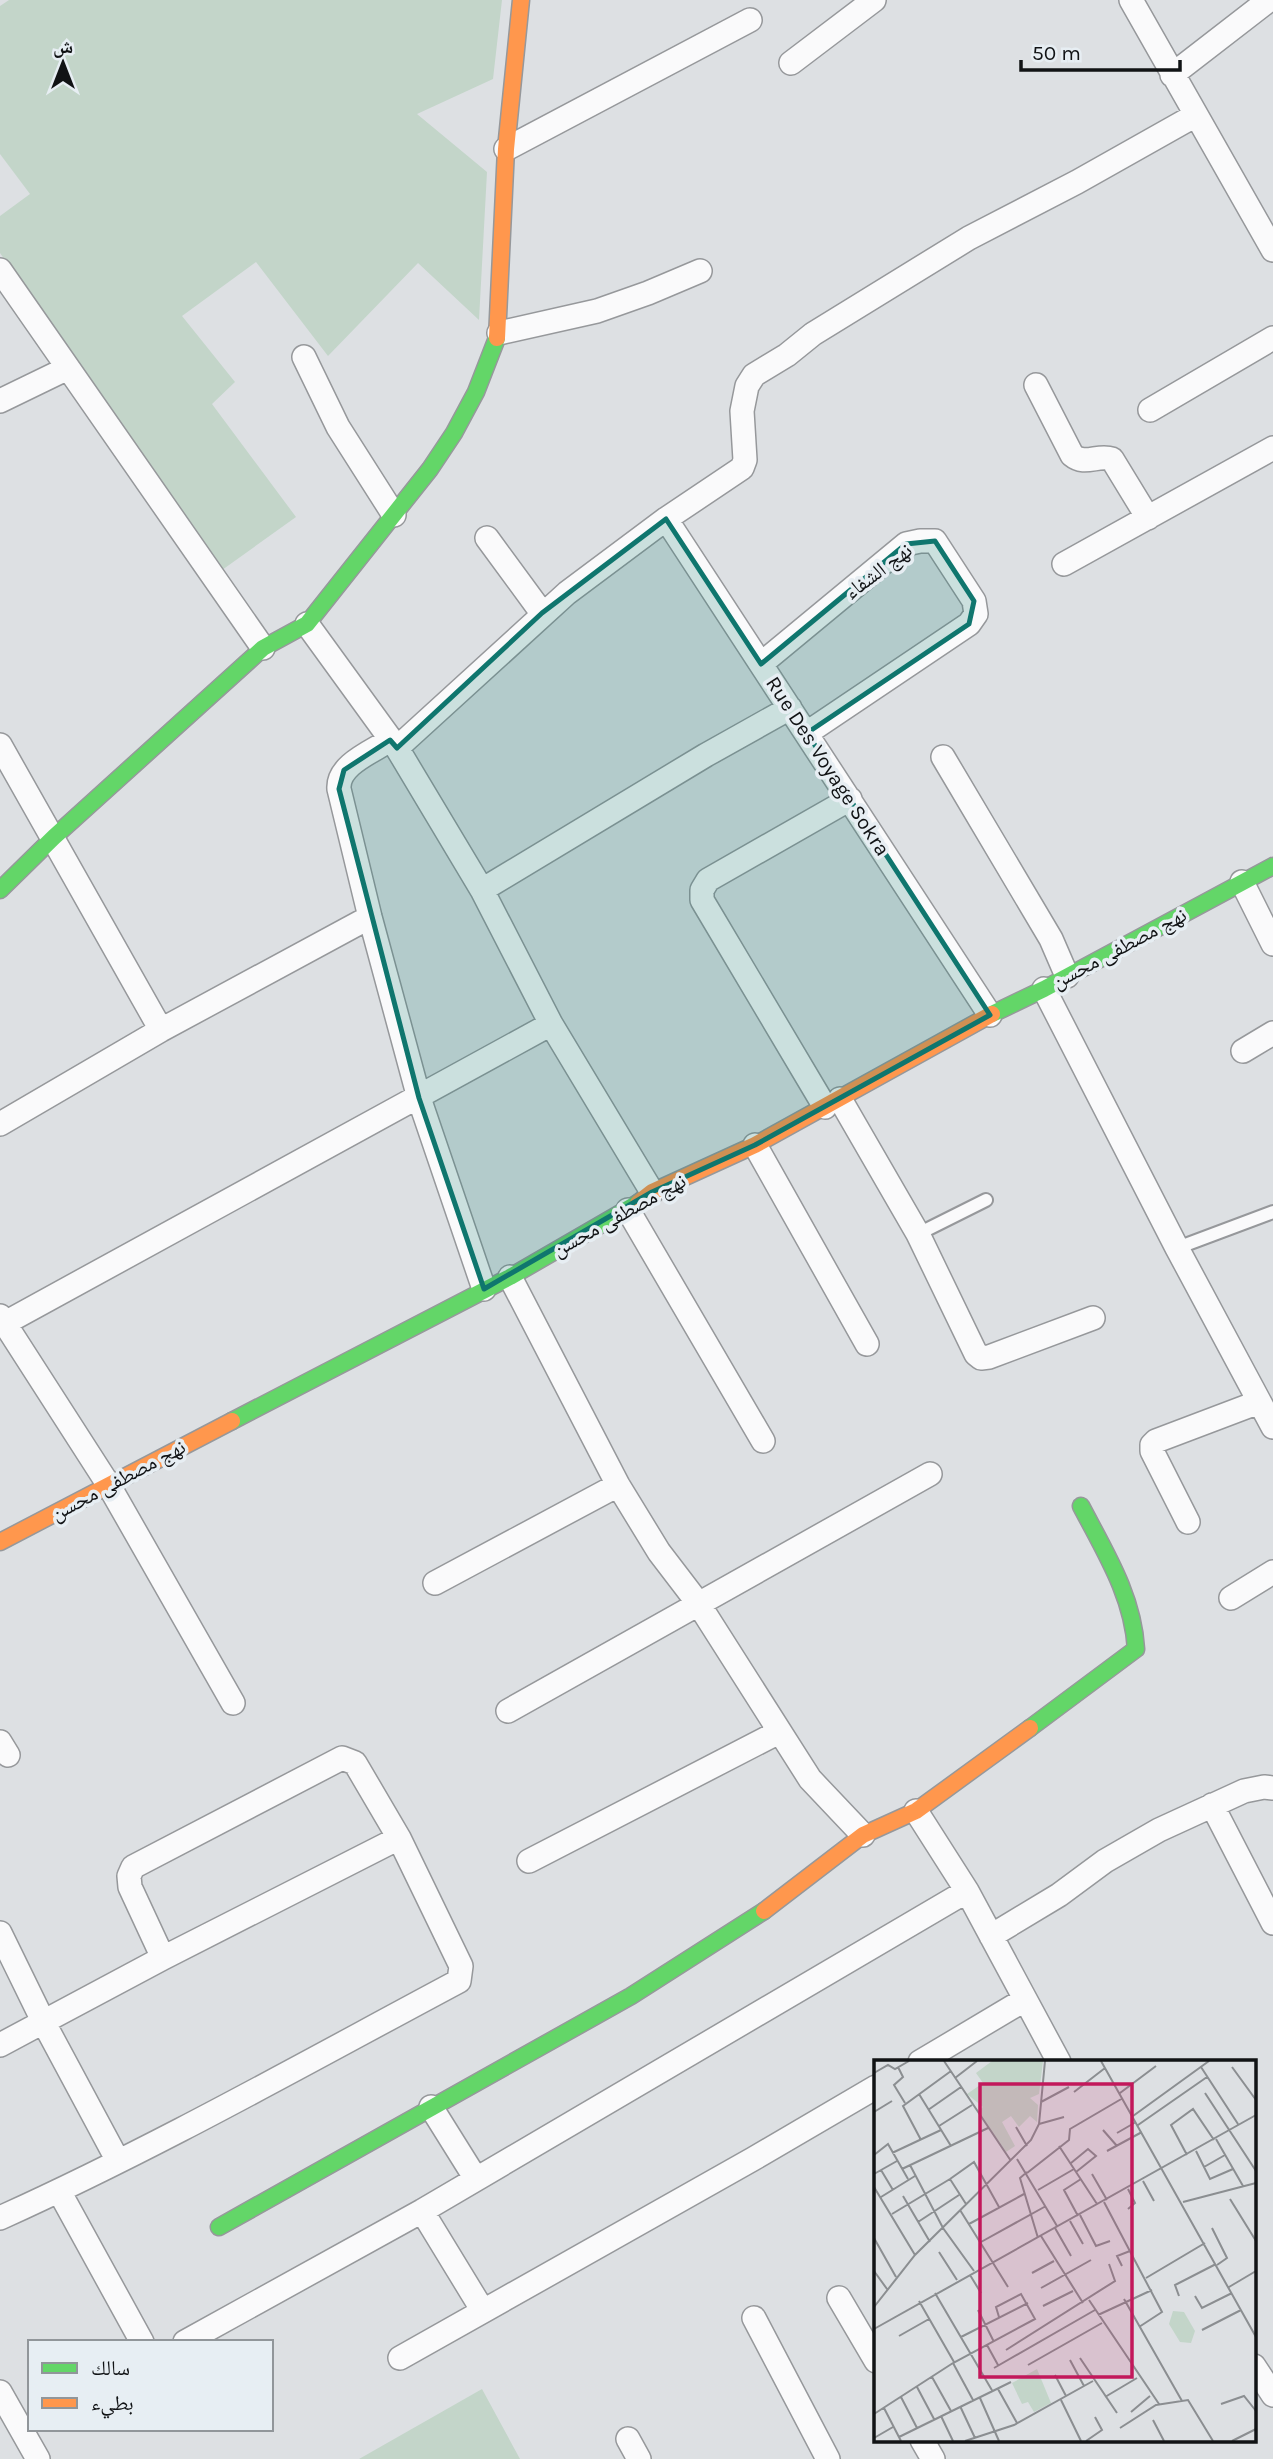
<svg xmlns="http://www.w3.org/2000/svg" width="1273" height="2459" viewBox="0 0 1273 2459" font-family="Karla,'Noto Naskh Arabic',sans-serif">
<rect width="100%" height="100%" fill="#dde0e3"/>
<path fill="#c3d5c9" d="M9,0H502L493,79L417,114L487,172L479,320L418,263L328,356L256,262L182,316L235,382L212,404L296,517L222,570L0,253V216L30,194L0,154V6Z
M482,2389L520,2459H359Z"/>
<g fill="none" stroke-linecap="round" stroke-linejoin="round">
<defs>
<path id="lane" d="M918,1234L986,1200
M1177,1248L1273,1212"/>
<path id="street" d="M1131,0L1273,250
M791,63L874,0
M1172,75L1269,0
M506,149L750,20
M0,270L263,648
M499,333L597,311L648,293L700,271
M304,357L338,427L394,515
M1036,385L1072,455C1085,466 1098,454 1112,459L1148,518
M0,401L68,368
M1150,410L1273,338
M666,519L990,1015
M487,538L542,613
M1064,564L1273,448
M307,624L397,748L482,890L551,1024L652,1192
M761,664L906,544L920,541H935L974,601L976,614L969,624L807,733
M390,740C372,752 337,765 339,789L370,917L419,1098L484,1289
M0,745L161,1030
M397,748L567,593L666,519L742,468L745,460L742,411L747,386L754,375L787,355L813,334L969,238L1077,182L1196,115
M943,757L1051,939L1067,976
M1242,882L1273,944
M482,890L706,755L790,708
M1044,989L1177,1248L1273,1427
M1243,1051L1273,1033
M840,1099L918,1234L976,1354L981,1358L989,1357L1093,1318
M825,1107L702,900V890L708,880L850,799
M0,1124L161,1030L370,917
M755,1145L867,1344
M628,1210L763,1441
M510,1277L618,1485L659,1552L698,1603L810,1779L863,1835
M0,1316L108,1484L233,1703
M5,1323L551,1024
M1188,1522L1152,1451V1445L1156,1441L1259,1402
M435,1583L618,1485
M1231,1598L1273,1572
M508,1711L930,1474
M0,1742L8,1755
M1212,1805L1273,1923
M916,1811L967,1891L1059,2062
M529,1861L779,1732
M0,1933L44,2023L118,2161
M991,1936L1059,1895L1105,1861L1159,1830L1244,1791L1264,1787L1273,1788
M0,2045L163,1958L399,1838
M920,2062L1024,2000
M431,2107L476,2179
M59,2191L142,2342
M422,2211L483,2311
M0,2218C157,2147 307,2062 459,1981L461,1966L399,1838L355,1763L342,1758L133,1867L129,1876L130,1887L163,1958
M839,2298L876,2361
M754,2318L828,2459
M185,2342L422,2211L967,1891
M400,2358L753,2159L876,2087
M1254,2366L1273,2395
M0,2392L38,2459
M628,2439L639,2459
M922,2440L933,2459"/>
<path id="fast" d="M0,890L54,837L263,648L307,624L430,469L454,433L476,392L497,338
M992,1014L1044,989L1273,866
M232,1421L510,1277L638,1203
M1030,1728L1136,1649C1133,1596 1105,1552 1081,1506
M219,2227L631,1996L764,1911"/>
<path id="slow" d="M497,338L506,149L521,0
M638,1203L652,1192L755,1145L992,1014
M0,1542L232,1421
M764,1911L863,1835L916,1811L1030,1728"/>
</defs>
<use href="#lane" stroke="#96989b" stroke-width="16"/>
<use href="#street" stroke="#96989b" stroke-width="26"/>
<use href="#fast" stroke="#96989b" stroke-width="19"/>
<use href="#slow" stroke="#96989b" stroke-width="19"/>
<use href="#lane" stroke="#fafafb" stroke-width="12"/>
<use href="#street" stroke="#fafafb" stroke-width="23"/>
<use href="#fast" stroke="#63d668" stroke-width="16"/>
<use href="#slow" stroke="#ff974d" stroke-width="16"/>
</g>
<path fill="#0f766e" fill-opacity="0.2" stroke="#0f766e" stroke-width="5" stroke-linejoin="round" d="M666,519L761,664L906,544L935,541L974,601L969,624L807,733L990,1015L755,1145L652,1192L484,1289L419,1098L339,789L344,770L390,740L397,748L542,613Z"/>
<g text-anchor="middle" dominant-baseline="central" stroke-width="7" stroke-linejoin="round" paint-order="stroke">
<g font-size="21" fill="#111315" stroke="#e7eef3">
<text transform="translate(878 571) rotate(-37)">نهج الشفاء</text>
<text transform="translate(828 766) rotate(57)">Rue Des Voyage Sokra</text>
<text transform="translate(1119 948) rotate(-28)">نهج مصطفى محسن</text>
<text transform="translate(619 1215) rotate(-29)">نهج مصطفى محسن</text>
<text transform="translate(118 1480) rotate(-28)">نهج مصطفى محسن</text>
</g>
</g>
<g transform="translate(874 2060)">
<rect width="382" height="382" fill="#dde0e3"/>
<path d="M118,1H169L165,34L156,38L164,45L163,62L156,56L145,67L137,56L128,62L141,86L132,92L104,51L109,47L93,34L109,23L102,13ZM299,251L310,252L321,271L317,283L306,282L295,264ZM163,309L177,343L160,352L154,342L148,344L138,323Z" fill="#c3d5c9"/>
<path fill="none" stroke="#8b8e91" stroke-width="2" d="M70,1L137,101M227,1L382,277M24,7L29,17L20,25L31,43M327,7L364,64M358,7L382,40M0,13L14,5L21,9L35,1M81,18L103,1M200,32L231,8M246,33L282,6M331,33L382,111M45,34L77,86M167,42L195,27M54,50L87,27M0,52L18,41M259,56L335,1M165,64L190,57M264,65L333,17M65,66L98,45M142,67L153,86M229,70L243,86M243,73L262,62M342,79L369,126M47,80L29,46L77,11M185,86L223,144M233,91L268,72M322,91L336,119L359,109M18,93L67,70M0,95L14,84L34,119M313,95L297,65L319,49L340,80M143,99L183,166M197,103L214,89L222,96L202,112M36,105L69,168L100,211M330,107L351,95M28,109L114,68M7,110L19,130M153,112L146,118L164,178M153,113L195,80L196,69L249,38M0,114L23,101M218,114L233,140M76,119L100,102L125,147M269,121L280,141M0,127L41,195M254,129L261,143L254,149M164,130L200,109M29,136L56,182M7,137L41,116M356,139L382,181M230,142L288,252L265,267M309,142L382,123M86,150L134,227M18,154L76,119L92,144M206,155L222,186L236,181M204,156L190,130L207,119M196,161L209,184M44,162L85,135M95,164L150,134M181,168L197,196M338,168L353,198L343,205M167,176L209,243M0,178L22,217M107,182L172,146M65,192L83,220M248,206L243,196L256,191M0,211L13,229M158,213L180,201M96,215L107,233M272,218L331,183M355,227L382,211M167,228L217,200M61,233L119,332M305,236L301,225L342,204M321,236L328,248L358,233M250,239L308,341M215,240L285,344M45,241L80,302M169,246L199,231M0,247L41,195L157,80L165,64L171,1M104,250L120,282M224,255L278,230M0,269L382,55M328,270L367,250M25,276L55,259M87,277L154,243M113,285L124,305M132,290L241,221L235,204M206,298L243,353M196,300L210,326M79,303L99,340M154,305L228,263M120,308L221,250M181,315L192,336M58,317L77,351M43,327L60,359M124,329L143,363M27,337L43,368M231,337L263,318M106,338L125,381M187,340L207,381M347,344L370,336L382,351M86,346L101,378M10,348L27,381M257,352L276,336M0,354L79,303L161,259L147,234L122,247L125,257M67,356L79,381M279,360L290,381M246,368L282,345L314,340L339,381M25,377L137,322M0,378L19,367M91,381L140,365L219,321M212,381L228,370L221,357M358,381L382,369"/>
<path fill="#c2185b" fill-opacity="0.15" stroke="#c2185b" stroke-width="3.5" d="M106,24H258V317H106Z"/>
<rect width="382" height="382" fill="none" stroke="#111315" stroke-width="3.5"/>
</g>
<rect x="28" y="2340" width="245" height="91" fill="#e7eef3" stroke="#91969a" stroke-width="2"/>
<rect x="42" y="2363" width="35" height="10" fill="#63d668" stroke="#91969a" stroke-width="2"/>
<text x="91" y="2375" font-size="21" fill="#111315">سالك</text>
<rect x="42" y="2398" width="35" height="10" fill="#ff974d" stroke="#91969a" stroke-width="2"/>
<text x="91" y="2410" font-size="21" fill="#111315">بطيء</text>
<g transform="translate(63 63)" stroke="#e7eef3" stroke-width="5" paint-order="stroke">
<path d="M0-5L12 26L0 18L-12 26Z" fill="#111315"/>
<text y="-10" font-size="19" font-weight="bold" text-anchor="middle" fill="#111315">ش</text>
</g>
<path d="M1021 60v10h159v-10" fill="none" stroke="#111315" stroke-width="3.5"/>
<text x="1032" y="60" font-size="21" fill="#111315" stroke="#e7eef3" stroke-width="5" paint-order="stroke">50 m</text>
</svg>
